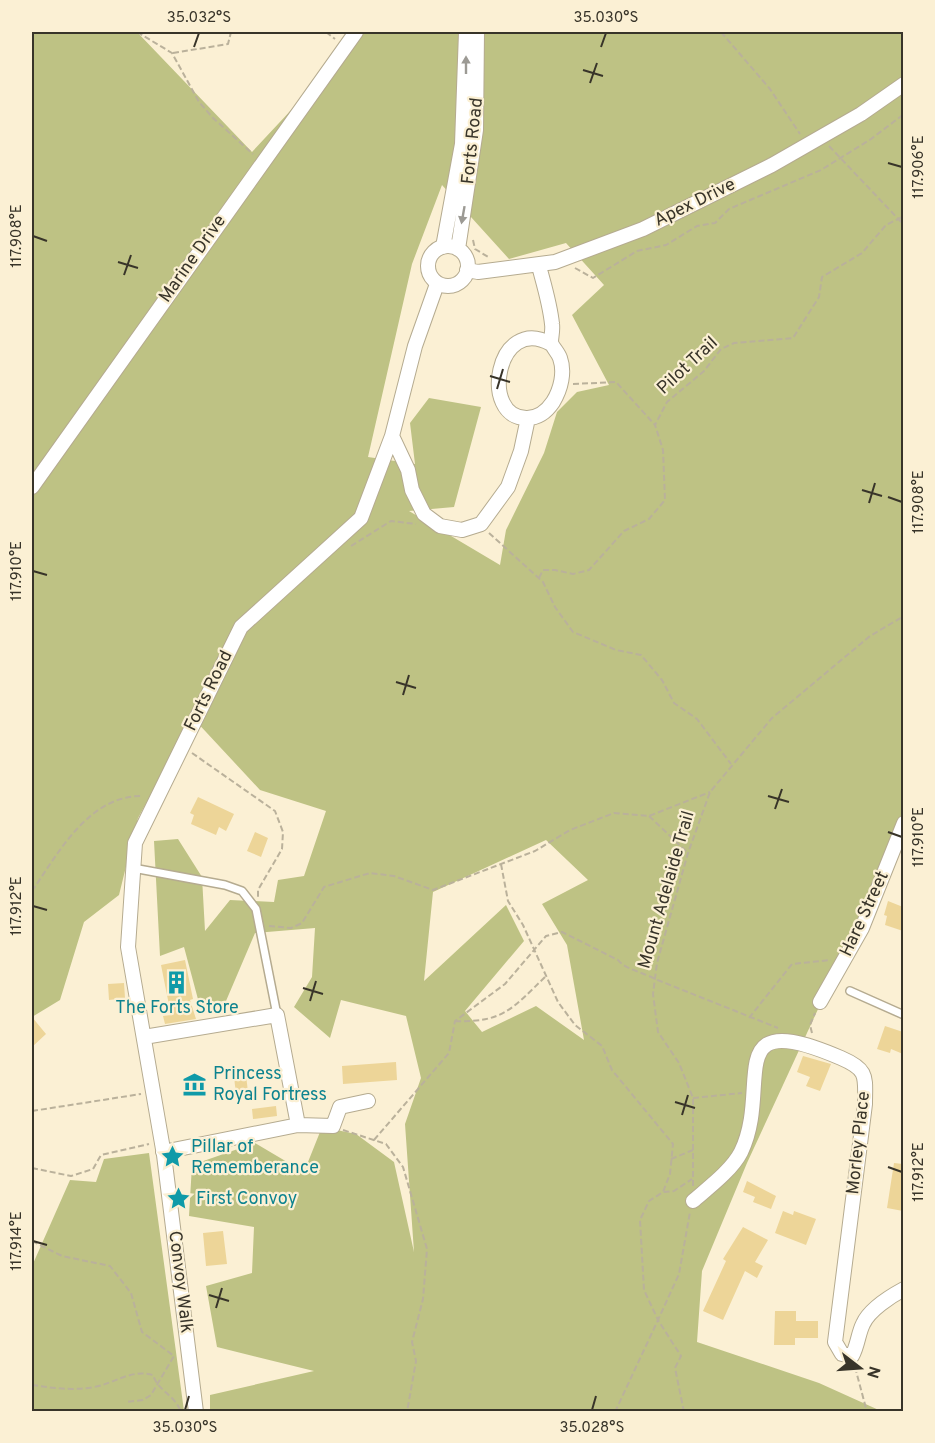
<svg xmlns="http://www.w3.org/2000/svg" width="935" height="1443" viewBox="0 0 935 1443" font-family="Overpass,sans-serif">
<rect width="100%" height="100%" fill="#fbf0d4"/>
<path fill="#bec284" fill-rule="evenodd" d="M32,32H137L252,152L364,32H903V825L747,1163L702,1271L697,1342L819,1383L881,1411H210V1395L314,1371L217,1347L206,1286L252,1273L254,1227L189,1216L192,1165L255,1143L304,1172L322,1127L356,1134L394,1162L414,1252L405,1124L421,1078L406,1016L341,1000L330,1038L294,1007L312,977L315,928L255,933L226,1001L199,1003L184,947L160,956L154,841L178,839L202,877L205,931L230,900L274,902L278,880L304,876L326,811L260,790L193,718L138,818L119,895L84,922L60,1000L32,1017ZM442,185L509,259L566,243L604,285L572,315L609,385L577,392L557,412L544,453L506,530L500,565L409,511L454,507L481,407L429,398L410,423L415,464L368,457L412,264ZM546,840L588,880L542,904L567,945L584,1040L536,1006L482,1032L465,1011L524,941L506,905L424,981L433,892Z
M149,1153L184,1411H32V1266L70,1180L96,1182L104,1159Z"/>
<path fill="#edd598" d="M198,797L234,814L226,831L219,827L216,835L191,824L194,815L190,813Z
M255,832L268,838L261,857L247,851Z
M888,901L903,907V931L885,925L887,916L884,915Z
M185,960L193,999L190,1000L196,1019L165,1024L163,1016L171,1015L161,965Z
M124,983L125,998L109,1000L108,984Z
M32,1017L46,1034L32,1047Z
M885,1026L903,1032V1054L891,1049L890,1053L877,1049Z
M803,1056L831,1064L820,1091L806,1086L810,1077L797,1072Z
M396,1062L397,1080L343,1084L342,1066Z
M246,1075L248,1092L236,1094L234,1077Z
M276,1106L277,1116L253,1119L252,1109Z
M894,1163L903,1164V1211L887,1208Z
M747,1181L776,1196L771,1209L753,1202L755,1197L743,1192Z
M783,1211L793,1215L794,1211L816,1219L806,1245L775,1233Z
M743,1227L768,1240L755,1262L763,1266L757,1278L745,1271L723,1320L703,1311L726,1261L723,1259Z
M223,1231L227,1264L206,1266L203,1233Z
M775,1311H796V1321H818V1338H795V1345H774Z"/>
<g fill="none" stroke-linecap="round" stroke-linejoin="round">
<defs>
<path id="service" d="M133,868L225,885L242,891L256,909L277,1015
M850,991L904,1015"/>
<path id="minor" d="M428 266a20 20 0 1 1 40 0a20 20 0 1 1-40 0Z
M443,247L462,144L466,32
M458,249L476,130L477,32
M539,266C544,285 550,304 552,324C553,330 551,337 551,342C552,347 558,352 560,358C565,372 561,389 553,402C547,411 539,418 527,418C479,419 496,313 551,344
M467,270L478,272L555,262L643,229L772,165L861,114L904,84
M392,436L408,470L412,490L424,514L440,526L462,530L481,524L508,487L521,451L528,418
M32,487L356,32
M820,1002L862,928L904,823
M144,1037L277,1015L298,1125L163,1152
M298,1125L333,1126L340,1107L368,1101
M693,1201C708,1188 732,1170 741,1152C773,1086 718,1005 841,1058C869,1070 865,1077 865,1104L835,1342L842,1354L852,1356C858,1345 858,1334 863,1324C869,1310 891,1296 904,1289
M196,1412L164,1155L128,947L135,843L241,627L361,518L392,436L415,346L437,284"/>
</defs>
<use href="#service" stroke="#b5ab90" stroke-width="10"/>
<use href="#minor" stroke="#b5ab90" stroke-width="16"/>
<path stroke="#bab19b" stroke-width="2" stroke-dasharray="6 3" stroke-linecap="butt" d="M137,32L172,53L199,102L213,118L253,154
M326,32L335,39
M721,32L770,89L800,134
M173,53L228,44L231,32
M829,146L904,225
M473,240L475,249L490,258
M575,268L593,278L637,251L666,245L697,226L715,223L729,209L821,170L871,139L904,114
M573,384L616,382L655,425
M489,533L543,582L555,607L573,632L616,650L641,655L662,680L674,703L697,719L731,764
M351,546L391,521L416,524
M539,578L543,570H555L573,574L589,570L624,531L649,519L665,500L663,450L655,425L667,402L704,371L721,349L734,343L793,338L819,297L822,277L862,253L886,225L904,216
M192,753L275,811L283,832L282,849L258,890V897
M649,816L688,853
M501,864L508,901L523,925L558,1002L575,1025L602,1046L612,1070L673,1144L670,1174L663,1192
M32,891C59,852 89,795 143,796
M269,926L291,928L302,923L324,887L370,873L394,876L433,890L535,851L570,830L614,813L649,816L710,792
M749,1018L792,964L831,960
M455,1021C503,1023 513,1008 545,977
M812,1033L810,1025L815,1013
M693,1098L742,1093
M32,1111L141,1094
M343,1130L386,1144L403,1167L427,1249L423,1299L412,1342L416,1361L407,1412
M374,1140L449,1053L455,1021L505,984L546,936L562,932L618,960C626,970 643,972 655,979L778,1028
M671,1159L693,1150
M32,1168L71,1176L93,1169L101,1155L149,1144
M693,1186V1098L679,1063L658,1032L653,994L657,963L688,853L710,792L772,718L870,636L904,616
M32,1241L62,1256L110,1266L131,1293L142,1332L174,1356L151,1395L143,1400L126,1402
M855,1367L867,1412
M32,1385C53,1388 72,1391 94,1387C116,1383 130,1369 153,1375C158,1391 175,1395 181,1412
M615,1412L658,1320L644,1290L640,1220L649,1201L663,1192L674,1191L692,1179
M684,1412L675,1368L681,1356L658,1320L679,1274L690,1212"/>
<use href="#service" stroke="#fff" stroke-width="7"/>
<use href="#minor" stroke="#fff" stroke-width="14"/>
</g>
<defs><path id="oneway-solid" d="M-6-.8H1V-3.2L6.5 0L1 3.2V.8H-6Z" transform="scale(1.5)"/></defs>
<g fill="#9c9a94">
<use href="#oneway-solid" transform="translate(466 65) rotate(-90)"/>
<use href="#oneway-solid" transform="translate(463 215) rotate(100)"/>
</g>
<path fill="none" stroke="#383429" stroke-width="2" d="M194,47L199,33M601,47L606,33M583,70L603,76M590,83L597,63M888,163L902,167M33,236L47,241M118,262L138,268M124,275L131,255M490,376L510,382M497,389L503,369M862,490L882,496M888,497L902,502M869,503L875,483M33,571L47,575M396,682L416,688M403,695L409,675M768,796L789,802M775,809L782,789M888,832L902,837M33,906L47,910M303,988L323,994M310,1001L316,981M675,1102L695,1108M682,1115L688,1095M888,1167L902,1172M33,1241L47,1245M209,1295L229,1301M216,1308L222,1288M185,1410L189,1396M592,1410L596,1396"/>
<defs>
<symbol id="building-bare" viewBox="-9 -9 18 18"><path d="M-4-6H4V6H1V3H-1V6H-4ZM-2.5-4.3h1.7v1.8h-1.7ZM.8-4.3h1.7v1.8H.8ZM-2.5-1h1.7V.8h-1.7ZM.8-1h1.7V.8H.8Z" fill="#0f9aa8" stroke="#fbf0d4" stroke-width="2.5" paint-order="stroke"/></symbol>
<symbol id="museum-bare" viewBox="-9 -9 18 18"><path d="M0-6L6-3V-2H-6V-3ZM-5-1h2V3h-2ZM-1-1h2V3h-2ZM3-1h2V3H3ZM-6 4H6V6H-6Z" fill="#0f9aa8" stroke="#fbf0d4" stroke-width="2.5" paint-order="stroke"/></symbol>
<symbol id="sight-bare" viewBox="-9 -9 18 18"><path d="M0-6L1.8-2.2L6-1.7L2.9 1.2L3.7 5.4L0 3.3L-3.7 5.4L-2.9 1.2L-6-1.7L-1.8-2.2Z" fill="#0f9aa8" stroke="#fbf0d4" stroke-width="2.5" paint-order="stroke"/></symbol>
</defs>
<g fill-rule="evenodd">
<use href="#building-bare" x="160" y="966" width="33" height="33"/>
<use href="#museum-bare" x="178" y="1068" width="33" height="33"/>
<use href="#sight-bare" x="156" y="1140" width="33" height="33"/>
<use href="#sight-bare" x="162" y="1182" width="33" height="33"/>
</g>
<g text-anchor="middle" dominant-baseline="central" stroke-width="4.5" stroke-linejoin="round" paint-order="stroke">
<g font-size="18" fill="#383429" stroke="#fbf0d4">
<text transform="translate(473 141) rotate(-84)">Forts Road</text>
<text transform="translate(695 203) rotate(-26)">Apex Drive</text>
<text transform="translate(193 259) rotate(-55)">Marine Drive</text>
<text transform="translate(688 366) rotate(-43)">Pilot Trail</text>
<text transform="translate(209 691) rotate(-64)">Forts Road</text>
<text transform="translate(667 890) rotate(-74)">Mount Adelaide Trail</text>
<text transform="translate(865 914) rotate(-65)">Hare Street</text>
<text transform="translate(859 1143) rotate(-84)">Morley Place</text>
<text transform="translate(180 1282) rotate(83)">Convoy Walk</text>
</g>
<g font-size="18" fill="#0d838f" stroke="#fbf0d4" text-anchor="start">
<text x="177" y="1008" text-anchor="middle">The Forts Store</text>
<text x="213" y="1074">Princess<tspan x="213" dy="21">Royal Fortress</tspan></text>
<text x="191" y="1147">Pillar of<tspan x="191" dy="21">Rememberance</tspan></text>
<text x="196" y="1199">First Convoy</text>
</g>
</g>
<rect width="935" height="1443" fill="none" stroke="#fbf0d4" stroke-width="66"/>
<g transform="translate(860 1368) rotate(107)" stroke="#fbf0d4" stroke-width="4.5" paint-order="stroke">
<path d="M0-4.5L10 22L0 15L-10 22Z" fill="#383429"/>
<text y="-9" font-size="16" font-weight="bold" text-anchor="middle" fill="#383429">N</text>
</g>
<rect x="33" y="33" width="869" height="1377" fill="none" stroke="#383429" stroke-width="2"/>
<g font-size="15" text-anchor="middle" fill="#383429">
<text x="199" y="22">35.032°S</text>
<text x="606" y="22">35.030°S</text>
<text transform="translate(918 167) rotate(-90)" y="5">117.906°E</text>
<text transform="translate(16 236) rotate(-90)" y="5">117.908°E</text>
<text transform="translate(918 502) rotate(-90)" y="5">117.908°E</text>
<text transform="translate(16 571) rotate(-90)" y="5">117.910°E</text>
<text transform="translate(918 837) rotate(-90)" y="5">117.910°E</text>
<text transform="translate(16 906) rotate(-90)" y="5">117.912°E</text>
<text transform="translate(918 1172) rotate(-90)" y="5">117.912°E</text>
<text transform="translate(16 1241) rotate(-90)" y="5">117.914°E</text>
<text x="185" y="1432">35.030°S</text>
<text x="592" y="1432">35.028°S</text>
</g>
</svg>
